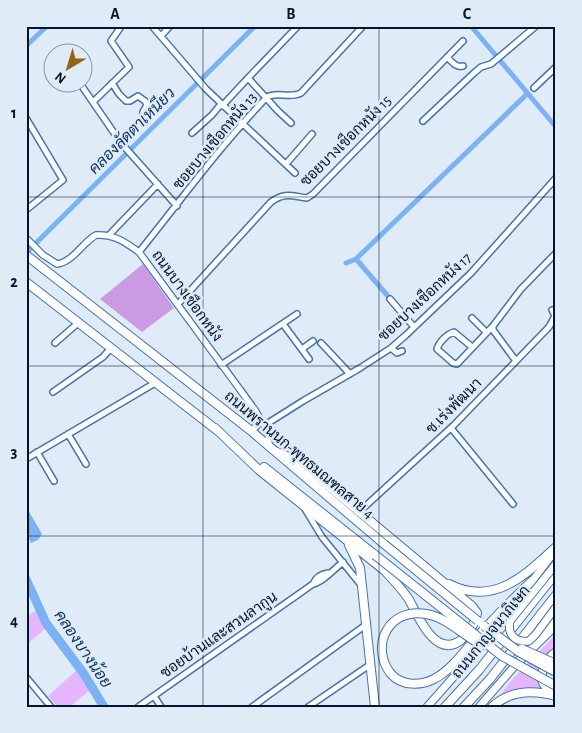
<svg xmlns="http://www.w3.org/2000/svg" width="582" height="733" viewBox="0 0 582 733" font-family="'Alegreya Sans',Sarabun,sans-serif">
<rect width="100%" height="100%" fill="#e0ebf8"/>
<path fill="#e5b6fe" d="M35,611L46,628L26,645V617Z
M556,634V649L545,661L544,690L520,691L500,696L509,683Z
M78,669L91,689L70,707H58L48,696Z"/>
<path fill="#ca9be2" d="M143,264L174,308L142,332L100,299Z"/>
<path fill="#7cb2f4" d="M28,510L42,534L38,540L31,543L26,533V511Z"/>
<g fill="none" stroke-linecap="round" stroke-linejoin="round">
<path stroke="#7cb2f4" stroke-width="5" d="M471,26L556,127
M26,46L47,26
M26,253L255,26
M356,259L387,295
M346,263L356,259L527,94"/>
<path stroke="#7cb2f4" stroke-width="9" d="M26,579L46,623L84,674L104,707"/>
<defs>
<path id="minor" d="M152,26L206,89L295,173
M161,36L170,26
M447,57C452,62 456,68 463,66
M79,82L121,143L177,206
M112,83L119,94L126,101H130L138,96L145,101L147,105L143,112V116
M534,88L556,67
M93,102L129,67L111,41L120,28
M222,106L248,78
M26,118L63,180L26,210
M423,121L474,73L481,67L491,64L536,26
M291,123L278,111L248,78L298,26
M192,133L212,115L221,104
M286,164L312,134
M109,235L158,184
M139,252C181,200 220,146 267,97C277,91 290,99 301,93L363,26
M390,299L414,327
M178,304L271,202C284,192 292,196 307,198L313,194L463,41
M472,318L486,332
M283,324L309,359
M55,343L78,323
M321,343L350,374
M472,347L454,332C447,334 439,342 437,349L453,363L457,364L493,326
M391,348L397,353L402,351
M302,349L313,341
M516,361L493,330V326L521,289L556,253
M221,365L297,314
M53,392L103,357L111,348
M265,425L303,401L360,368L391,348L406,335L471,273L556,178
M451,428L513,504
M68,434L86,464
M37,452L54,481
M26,459L155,383
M305,509L322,537L361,585
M359,512L454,425L549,327L555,316L552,310
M313,584C316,577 321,574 328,573
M26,677L51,707
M154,696L161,707
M138,707L313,584C323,582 334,569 343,562
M252,707L367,624
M308,707L371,664"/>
<path id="tertiary" d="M26,238L43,255L57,264C73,262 82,243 96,235C114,234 125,242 139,252L255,410L268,432L269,446
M250,430L256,427L260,419"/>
<path id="secondary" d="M530,584L555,551
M535,642L556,616
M427,707L480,647L520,596
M479,707L520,660"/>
<path id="primary" d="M26,255L250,430L384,544
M26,282L218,431
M215,428L259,470L385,571C393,580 401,588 408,598C418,615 435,660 461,640C468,634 476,622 477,613L472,606L314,474L289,457L277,452
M264,467L375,555
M349,545L360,568L375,707
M449,584C494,607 525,575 556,547
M556,652C546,659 537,675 545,686C548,689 552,691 556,693
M519,661L556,625
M391,674C402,686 420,686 434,679C451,670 463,653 475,639C494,619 512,599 532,581
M492,707C510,690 534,690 556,696"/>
<path id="trunk" d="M445,707L479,670L556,573
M464,707L490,679L556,595"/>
</defs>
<use href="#minor" stroke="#4274ae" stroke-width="8"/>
<use href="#tertiary" stroke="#4274ae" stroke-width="8"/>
<use href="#secondary" stroke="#4274ae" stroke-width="9"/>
<use href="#primary" stroke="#4274ae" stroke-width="10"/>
<use href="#trunk" stroke="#4274ae" stroke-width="10"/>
<use href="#minor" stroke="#fff" stroke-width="5"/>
<use href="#tertiary" stroke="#fff" stroke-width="5.5"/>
<use href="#secondary" stroke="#fff" stroke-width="7"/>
<use href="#primary" stroke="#fff" stroke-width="8"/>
<use href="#trunk" stroke="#fff" stroke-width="8"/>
<defs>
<path id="secondary-bridge" d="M556,564L510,621C507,635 516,643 529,641L536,634L556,607"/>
<path id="primary-bridge" d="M384,544L478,621
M375,555L502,656L556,686
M484,626L519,652L556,672
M522,649L556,664
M391,674C369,646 389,607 426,614C445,617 460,632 476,642"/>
</defs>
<use href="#secondary-bridge" stroke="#4274ae" stroke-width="9" stroke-linecap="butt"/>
<use href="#primary-bridge" stroke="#4274ae" stroke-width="10" stroke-linecap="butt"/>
<use href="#secondary-bridge" stroke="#fff" stroke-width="7"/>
<use href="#primary-bridge" stroke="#fff" stroke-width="8"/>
</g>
<path fill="none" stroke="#03162d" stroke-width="1" stroke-opacity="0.55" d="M203,26V707M379,26V707M26,197H556M26,366H556M26,536H556"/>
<g text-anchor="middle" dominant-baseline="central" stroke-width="5" stroke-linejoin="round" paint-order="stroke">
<g font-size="15" fill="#03162d" stroke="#e0ebf8">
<text transform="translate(215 141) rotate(-50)">ซอยบางเชือกหนัง 13</text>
<text transform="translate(346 141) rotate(-45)">ซอยบางเชือกหนัง 15</text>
<text transform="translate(187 296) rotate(54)">ถนนบางเชือกหนัง</text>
<text transform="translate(425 297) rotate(-43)">ซอยบางเชือกหนัง 17</text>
<text transform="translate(454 406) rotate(-45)">ซ.เร่งพัฒนา</text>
<text transform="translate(299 455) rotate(40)">ถนนพรานนก-พุทธมณฑลสาย 4</text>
<text transform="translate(491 632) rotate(-51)">ถนนกาญจนาภิเษก</text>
<text transform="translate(219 635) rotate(-35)">ซอยบ้านและสวนลากูน</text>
</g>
<g font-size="16" font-style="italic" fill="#113761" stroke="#e0ebf8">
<text transform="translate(132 131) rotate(-45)">คลองลัดตาเหนียว</text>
<text transform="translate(83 649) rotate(56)">คลองบางน้อย</text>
</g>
</g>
<rect width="582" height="733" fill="none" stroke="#e0ebf8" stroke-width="55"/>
<g transform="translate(68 68) rotate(218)"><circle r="24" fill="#e0ebf8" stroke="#8896a7"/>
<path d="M0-4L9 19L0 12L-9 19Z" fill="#956515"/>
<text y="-8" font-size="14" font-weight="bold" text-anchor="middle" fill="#03162d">N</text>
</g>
<rect x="28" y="28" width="526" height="678" fill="none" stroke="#03162d" stroke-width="2"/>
<g font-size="16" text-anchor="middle" font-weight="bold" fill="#03162d">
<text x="115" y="19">A</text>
<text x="291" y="19">B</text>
<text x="467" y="19">C</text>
<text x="14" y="118">1</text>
<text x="14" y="287">2</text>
<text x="14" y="457">3</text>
<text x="14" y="626">4</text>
</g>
</svg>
